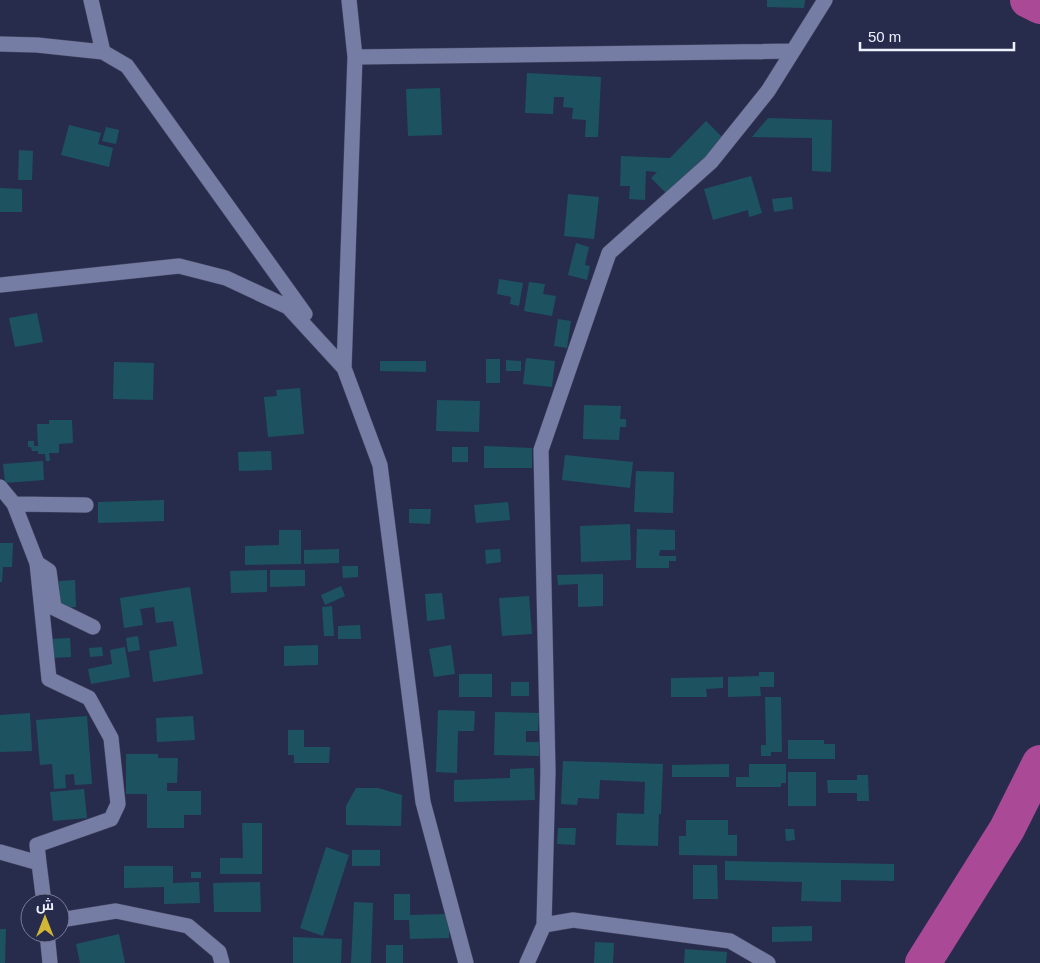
<svg xmlns="http://www.w3.org/2000/svg" width="1040" height="963" viewBox="0 0 1040 963" font-family="Helvetica,Cairo,sans-serif">
<rect width="100%" height="100%" fill="#272c4d"/>
<g fill="none" stroke-linecap="round" stroke-linejoin="round">
<path stroke="#aa4995" stroke-width="36" d="M1028,0L1040,6
M923,963L1007,829L1040,763"/>
</g>
<path fill="#1d5360" d="M767,0H805L804,8L767,7Z
M527,73L601,77L598,137H585L586,120L572,119L573,108L563,107L564,97H554L553,114L525,113Z
M440,88L442,135L408,136L406,89Z
M768,118L832,120L831,172L812,171V138L752,137Z
M706,121L724,139L669,196L651,178L657,172L646,171L645,200L629,199L630,186H620L621,156L670,158Z
M69,125L101,133L98,144L113,148L109,167L61,155Z
M106,127L119,130L116,144L102,141Z
M19,150L33,151L32,180H18Z
M751,176L762,213L749,217L748,210L713,220L704,189Z
M0,188L22,189V212H0Z
M568,194L599,197L594,239L564,236Z
M792,197L793,209L774,212L772,199Z
M576,243L589,247L585,265L590,266L587,280L568,275Z
M499,279L523,283L519,306L510,304L511,297L497,294Z
M529,282L545,284L543,294L556,296L552,316L524,311Z
M37,313L43,342L15,347L9,318Z
M558,319L571,321L567,348L554,346Z
M526,358L555,361L552,387L523,384Z
M486,359H500V383H486Z
M506,360L521,361V371H506Z
M380,361H426V372L380,371Z
M114,362L154,363L153,400L113,399Z
M300,388L304,434L268,437L264,397L277,396L276,390Z
M437,400L480,401L479,432L436,431Z
M584,405L621,406L620,419H626V427H620L619,440L583,439Z
M49,420H72L73,443L59,444V453H49L50,461H46L45,454H38V451H32L31,447H28V441H34V446H38L37,424H49Z
M484,446L532,448V468H484Z
M452,447H468V462H452Z
M271,451L272,470L239,471L238,452Z
M565,455L633,462L630,488L562,480Z
M43,461L44,480L5,483L3,464Z
M636,471L674,472L673,513L634,512Z
M164,500V521L98,523V502Z
M508,502L510,520L476,523L474,505Z
M409,509H431L430,524L409,523Z
M630,524L631,560L581,562L580,526Z
M637,529L675,530V550H660L659,556H676V561H669V568H636Z
M279,530H301V564L245,565V546L279,545Z
M0,543H13L12,567H3L2,582H0Z
M339,549V563L304,564V550Z
M500,549L501,562L486,564L485,550Z
M342,566H358V577L343,578Z
M267,570V592L231,593L230,571Z
M270,570H305V586L270,587Z
M603,574V606L578,607V584L558,585L557,575Z
M75,580L76,607L60,608L59,581Z
M341,586L345,596L325,605L321,595Z
M190,587L203,674L153,682L149,651L177,646L173,621L156,623L154,607L140,609L143,625L124,628L120,598Z
M442,593L445,619L427,621L425,594Z
M529,596L532,634L502,636L499,598Z
M332,606L334,636H324L322,607Z
M360,625L361,639H338V626Z
M138,636L140,650L128,652L126,638Z
M70,638L71,657L51,658L50,639Z
M318,645V665L284,666V646Z
M451,645L455,674L434,677L429,649Z
M102,647L103,656L90,657L89,648Z
M125,647L130,677L91,684L88,669L112,664L110,650Z
M759,672H774V687H760L761,696L728,697V677L759,676Z
M459,674H492V697H459Z
M723,677V688L706,689L707,697H671V678Z
M511,682H529V696H511Z
M765,697H781L782,752H771V756H761V745H766Z
M438,710L475,711L474,731H458L457,773L436,772Z
M495,712L539,713L538,731H526V742H539V756L494,755Z
M30,713L32,751L0,752V715Z
M87,716L92,784L75,785L74,774L65,775L66,788L54,789L52,764L40,765L36,720Z
M193,716L195,740L157,742L156,718Z
M288,730H304V747H330L329,763H294V755H288Z
M788,740H824V744H835V759H788Z
M126,754H158V758H178L177,783H167V791H201V815H184V828H147V794H126Z
M563,761L663,764L661,814H659L658,846L616,845L617,813L644,814L645,782L600,780L599,799L578,798L577,805L561,804Z
M729,764V777H672V765Z
M749,764H786V783H781V787H736V777H749Z
M534,768L535,800L454,802V780L510,778V769Z
M788,772H816V806H788Z
M857,775H868L869,801H857V793H828L827,780H857Z
M356,788H378L402,795L401,826L346,825V806Z
M84,789L87,818L53,821L50,792Z
M686,820H728V835H737V856L679,855V836H686Z
M242,823H262V874H220V858H243Z
M558,828H576L575,845L557,844Z
M785,829H794L795,840L786,841Z
M326,847L349,855L323,936L300,928Z
M352,850H380V866H352Z
M725,861L894,864V881L841,880V902L801,901L802,882L725,880Z
M693,865H717L718,899H693Z
M124,866H173V883L199,882L200,903L164,904V887L124,888Z
M191,872H201V878H191Z
M260,882L261,912H214L213,883Z
M394,894H410V915L449,914V938L410,939L409,920H394Z
M354,902L373,903L371,963H351Z
M812,926V941L772,942V927Z
M0,929H6L5,963H0Z
M119,934L125,963H80L76,944Z
M293,937L342,939L341,963H293Z
M595,942L614,943L613,963H594Z
M386,945H403V963H386Z
M685,949L727,952L726,963H684Z"/>
<g fill="none" stroke-linecap="round" stroke-linejoin="round">
<defs>
<path id="minor" d="M91,0L103,52
M0,44L37,45L103,52L127,66L305,314
M355,57L793,51
M0,285L179,266L226,278L288,307L344,368L380,465L423,802L466,963
M344,368L355,57L349,0
M0,487L14,504L86,505
M14,504L37,563L49,571L54,608L93,627
M37,563L49,679L89,698L111,738L118,804L111,819L37,845L39,863
M0,852L39,863L44,903
M60,920L116,911L188,926L219,952L222,963
M544,925L573,920L730,941L768,963
M47,933L50,963
M527,963L544,925L548,771L541,450L609,253L711,162L768,91L825,0"/>
</defs>
<use href="#minor" stroke="#464863" stroke-width="16"/>
<use href="#minor" stroke="#767da4" stroke-width="15"/>
</g>
<g transform="translate(45 918)"><circle r="24" fill="#272c4d" stroke="#777b94"/>
<path d="M0-4L9 19L0 12L-9 19Z" fill="#d2b736"/>
<text y="-8" font-size="14" font-weight="bold" text-anchor="middle" fill="#eef1ff">ش</text>
</g>
<path d="M860 42v8h154v-8" fill="none" stroke="#eef1ff" stroke-width="2.5"/>
<text x="868" y="42" font-size="15" fill="#eef1ff" stroke="#272c4d" stroke-width="4" paint-order="stroke">50 m</text>
</svg>
